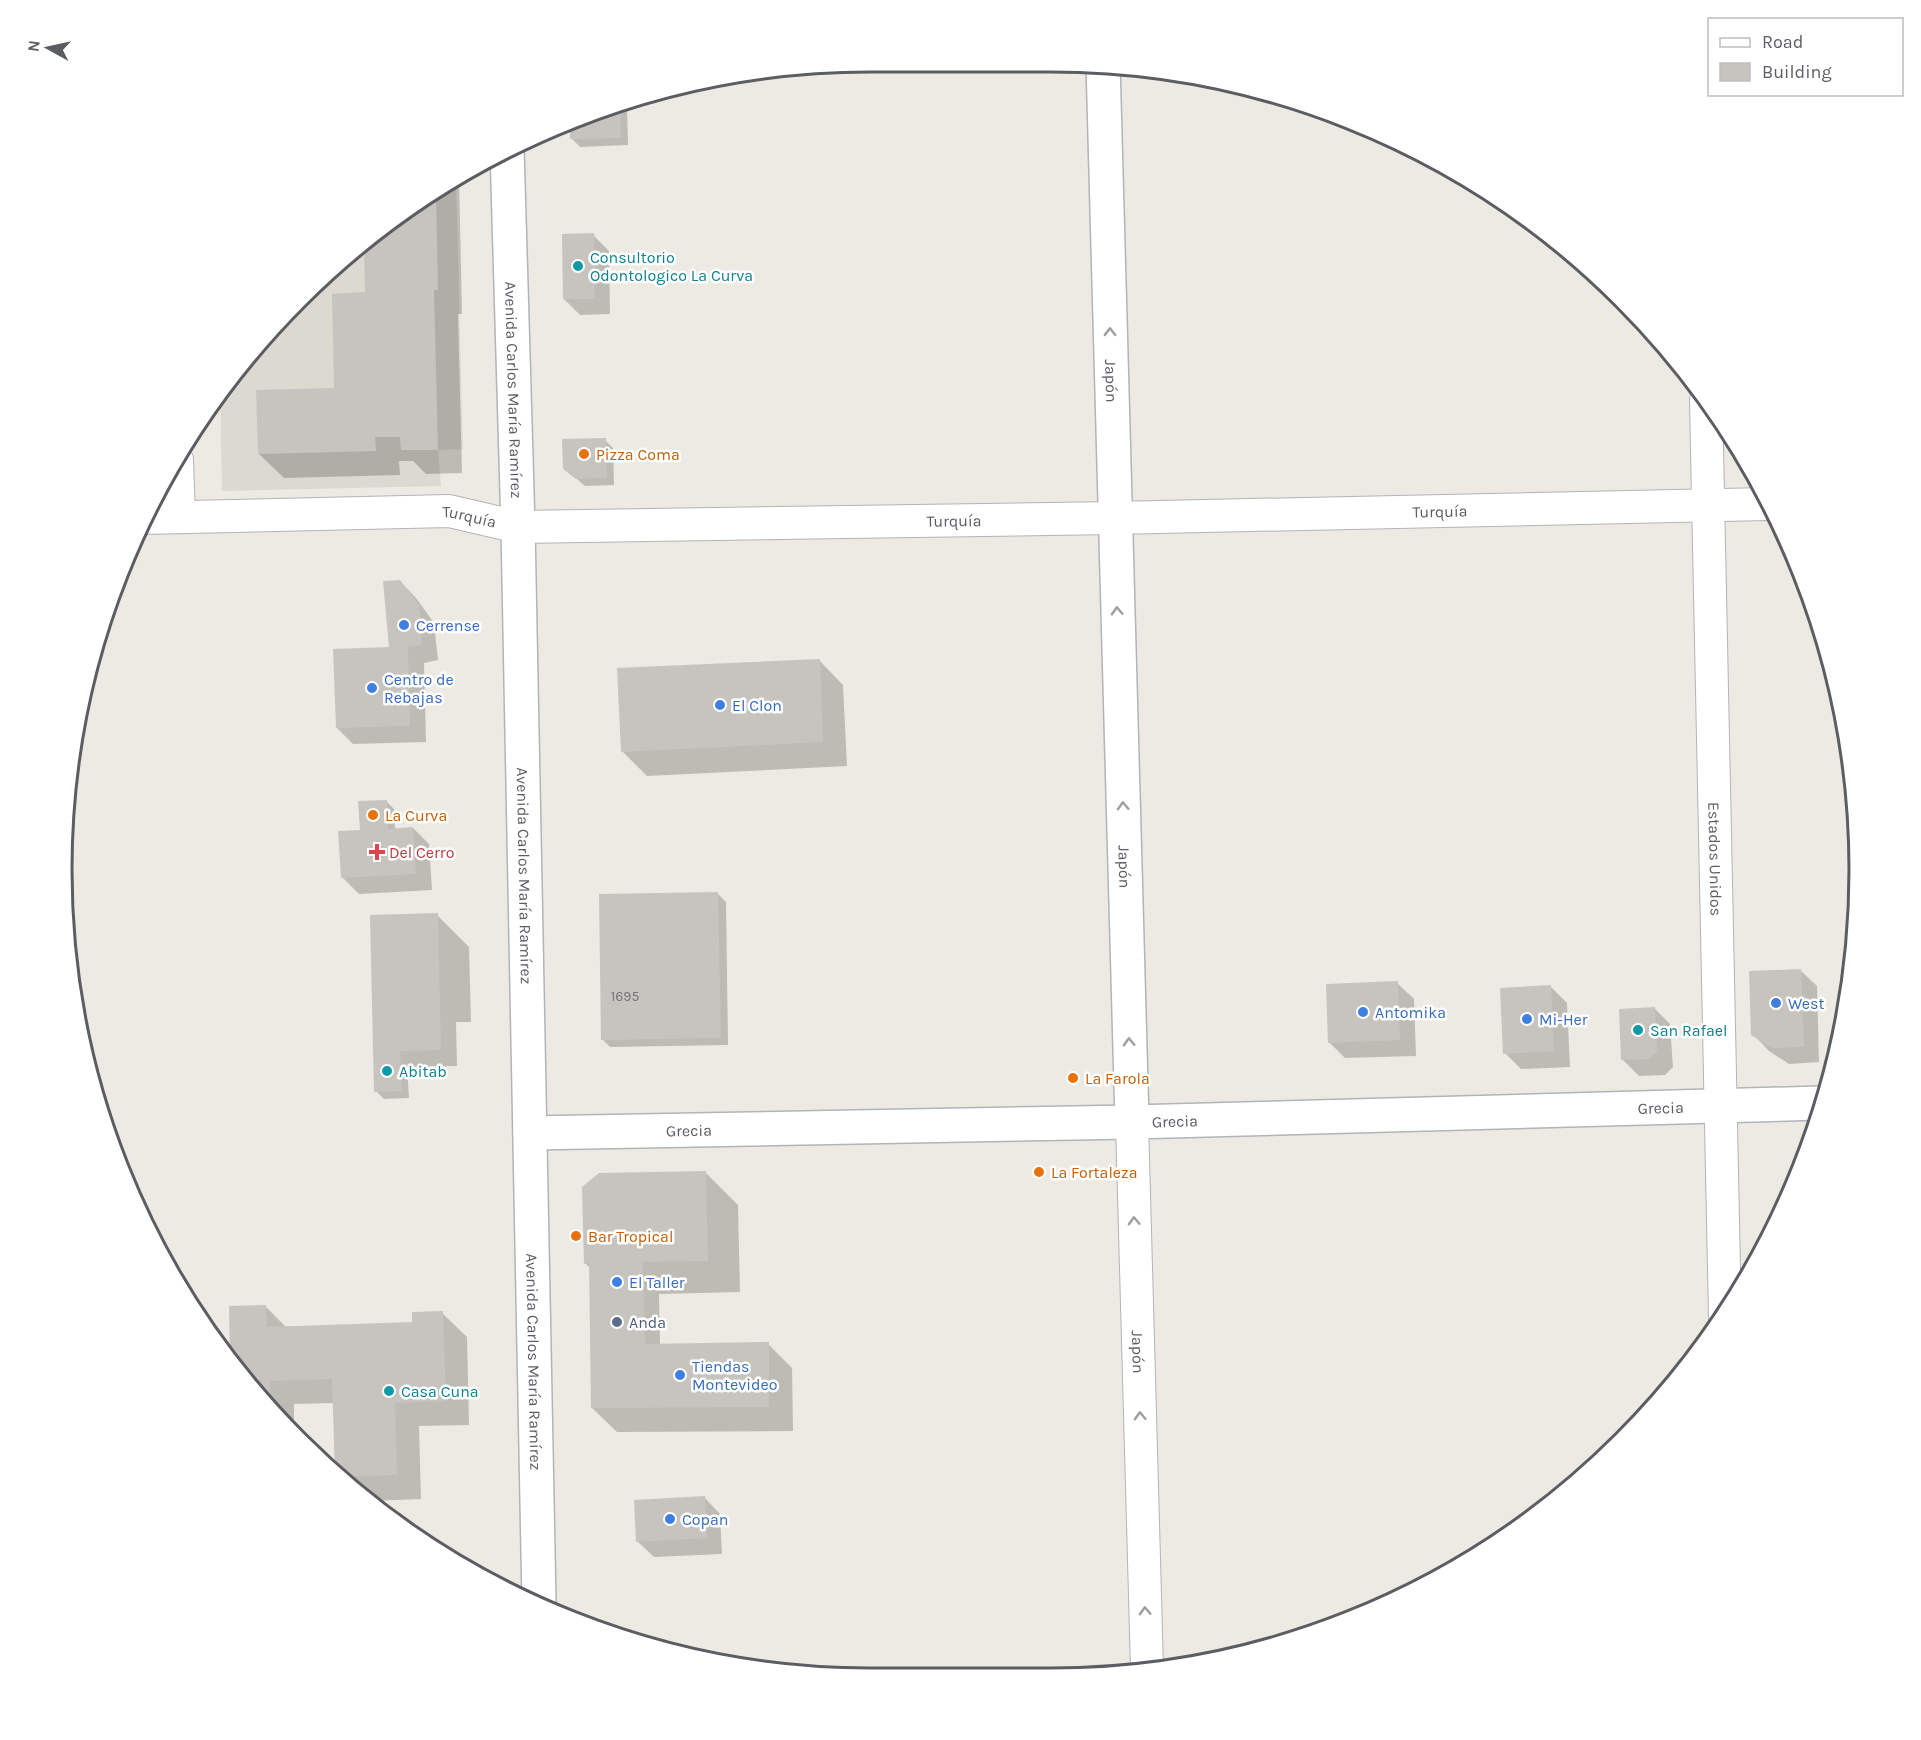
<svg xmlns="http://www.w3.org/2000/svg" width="1921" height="1740" viewBox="0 0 1921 1740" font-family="Karla,sans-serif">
<rect width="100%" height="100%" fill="#eceae2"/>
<path fill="#dcd9d0" d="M456,180L463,449L438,450L441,486L222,491L220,392L229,378L378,229Z"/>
<path fill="#0003" d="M627,106L628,145L580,147L572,139V125Z
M459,178L462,314H458L462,473L426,474L413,461H399L400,475L284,478L259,454L336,390L367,294L365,248L362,244L378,229Z
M593,235L609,251L610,314L580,315L564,299Z
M605,440L613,448L614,485L585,486L564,468Z
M400,581L416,598L434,623L438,660L424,663L426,742L353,744L337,728L390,649Z
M819,660L843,685L847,766L647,776L623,752Z
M386,801L394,809L395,829L413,828L429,844L432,890L359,894L343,878L361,831Z
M718,894L726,902L728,1045L610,1047L602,1039Z
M437,915L469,947L471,1022H456L457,1066L407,1067L409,1098L384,1099L376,1091Z
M1800,970L1817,986L1819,1062L1789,1064L1769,1051L1753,1034Z
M1397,983L1414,999L1416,1056L1345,1058L1329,1042Z
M1550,986L1567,1003L1570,1067L1521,1069L1505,1053Z
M1654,1008L1670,1024L1673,1067L1665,1075L1639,1076L1623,1060Z
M706,1173L738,1205L740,1292L659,1294L660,1345L768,1344L792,1368L793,1431L617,1432L592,1408L591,1269L585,1263Z
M265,1306L287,1328L414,1324L442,1313L467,1337L469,1425L419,1426L421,1499L369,1501L336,1477L334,1403L294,1404V1429H291L232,1366Z
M704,1497L720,1514L722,1554L654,1557L637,1541Z"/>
<path fill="#c7c4c0" d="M620,108L621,138L570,139V125Z
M436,193L438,290H434L438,450H401L400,437H375L376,451L258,454L256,390L334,388L332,294L365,292L364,243L378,229Z
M594,233L595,299H563L562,234Z
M606,438L607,478L576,479L563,469L562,439Z
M400,580L419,605L422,645L408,647L410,726L336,728L333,649L389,647L383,581Z
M820,659L823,742L621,752L617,668Z
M387,800L388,829L413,827L416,874L341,878L338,831L360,830L358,801Z
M718,892L721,1038L601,1040L599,894Z
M438,913L441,1050L400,1051L402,1091L374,1092L370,915Z
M1801,969L1804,1047L1772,1048L1751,1035L1749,971Z
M1398,981L1400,1040L1328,1043L1326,984Z
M1551,985L1554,1051L1503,1054L1500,988Z
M1655,1007L1657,1051L1649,1059L1621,1060L1619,1009Z
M706,1171L708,1261L643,1262L645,1344L769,1342V1407L591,1408L589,1263L584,1264L582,1187L599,1173Z
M266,1305L267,1327L412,1322V1312L443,1311L446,1401L395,1403L397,1475L336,1477L335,1475L332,1379L270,1381V1405H269L230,1364L229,1306Z
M705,1496L707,1538L636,1542L634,1500Z"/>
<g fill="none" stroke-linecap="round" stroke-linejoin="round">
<defs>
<g id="street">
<path id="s1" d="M1706,400L1725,1317"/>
<path d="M177,460L179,517"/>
<path id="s2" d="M143,518L449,511L518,527L1114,518L1768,504"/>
<path id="s3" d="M1132,1122L1147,1669"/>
</g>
<g id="secondary">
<path id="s4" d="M1103,63L1132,1122"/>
<path id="s5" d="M507,148L518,527L539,1603"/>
<path id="s6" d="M530,1133L1132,1122L1821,1103"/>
</g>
</defs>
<use href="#street" stroke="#b3b4b8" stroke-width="34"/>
<use href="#secondary" stroke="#b1b4b9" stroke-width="36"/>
<use href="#street" stroke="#fff" stroke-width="32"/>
<use href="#secondary" stroke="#fff" stroke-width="33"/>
</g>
<defs><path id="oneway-chevron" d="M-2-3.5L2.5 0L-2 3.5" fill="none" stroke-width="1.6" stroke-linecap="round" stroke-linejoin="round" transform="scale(1.5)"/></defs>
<g stroke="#9c9ea1">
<use href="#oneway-chevron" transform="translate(1110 332) rotate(-91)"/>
<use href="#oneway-chevron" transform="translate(1117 611) rotate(-92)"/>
<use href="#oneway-chevron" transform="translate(1123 806) rotate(-92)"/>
<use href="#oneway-chevron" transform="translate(1129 1042) rotate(-92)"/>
<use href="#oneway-chevron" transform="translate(1134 1221) rotate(-92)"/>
<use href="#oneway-chevron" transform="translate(1140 1416) rotate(-92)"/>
<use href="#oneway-chevron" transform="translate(1145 1611) rotate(-92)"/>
</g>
<g fill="#0f9aa8" stroke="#fff" stroke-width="2">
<circle cx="578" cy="266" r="6"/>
<circle cx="1638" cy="1030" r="6"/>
<circle cx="387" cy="1071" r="6"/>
<circle cx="389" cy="1391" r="6"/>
</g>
<g fill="#e8710a" stroke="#fff" stroke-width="2">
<circle cx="584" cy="454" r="6"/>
<circle cx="373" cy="815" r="6"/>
<circle cx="1073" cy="1078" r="6"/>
<circle cx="1039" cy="1172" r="6"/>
<circle cx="576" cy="1236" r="6"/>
</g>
<g fill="#3f7fe0" stroke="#fff" stroke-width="2">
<circle cx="404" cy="625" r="6"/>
<circle cx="372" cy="688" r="6"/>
<circle cx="720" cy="705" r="6"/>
<circle cx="1776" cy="1003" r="6"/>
<circle cx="1363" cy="1012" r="6"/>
<circle cx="1527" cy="1019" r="6"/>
<circle cx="617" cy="1282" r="6"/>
<circle cx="680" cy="1375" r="6"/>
<circle cx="670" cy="1519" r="6"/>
</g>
<path fill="#e0444e" stroke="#fff" stroke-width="2" d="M374 843h6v6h6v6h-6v6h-6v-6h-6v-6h6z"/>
<circle fill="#5c6f8a" stroke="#fff" stroke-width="2" cx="617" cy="1322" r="6"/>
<g text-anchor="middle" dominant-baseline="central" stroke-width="5" stroke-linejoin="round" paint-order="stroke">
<g font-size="14" fill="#75777a">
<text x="625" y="996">1695</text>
</g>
<g font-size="16" fill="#0d838f" stroke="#fff" text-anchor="start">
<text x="590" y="257">Consultorio<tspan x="590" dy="18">Odontologico La Curva</tspan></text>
<text x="1650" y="1030">San Rafael</text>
<text x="399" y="1071">Abitab</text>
<text x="401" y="1391">Casa Cuna</text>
</g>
<g font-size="16" fill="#5a5d62" stroke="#fff">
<text stroke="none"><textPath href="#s4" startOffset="318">Japón</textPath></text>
<text stroke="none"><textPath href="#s5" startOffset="242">Avenida Carlos María Ramírez</textPath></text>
<text stroke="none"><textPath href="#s2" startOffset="1299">Turquía</textPath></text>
<text stroke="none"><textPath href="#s2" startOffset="327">Turquía</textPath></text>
<text stroke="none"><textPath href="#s2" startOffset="813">Turquía</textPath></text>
<text stroke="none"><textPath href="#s1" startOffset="459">Estados Unidos</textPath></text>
<text stroke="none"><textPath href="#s4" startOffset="804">Japón</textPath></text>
<text stroke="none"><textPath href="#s5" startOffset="728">Avenida Carlos María Ramírez</textPath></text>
<text stroke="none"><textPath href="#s6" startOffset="1131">Grecia</textPath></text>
<text stroke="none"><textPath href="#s6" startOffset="645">Grecia</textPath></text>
<text stroke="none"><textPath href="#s6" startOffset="159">Grecia</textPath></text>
<text stroke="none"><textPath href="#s3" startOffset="230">Japón</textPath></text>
<text stroke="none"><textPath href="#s5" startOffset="1214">Avenida Carlos María Ramírez</textPath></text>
</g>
<g font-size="16" fill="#c56008" stroke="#fff" text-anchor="start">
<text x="596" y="454">Pizza Coma</text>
<text x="385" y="815">La Curva</text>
<text x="1085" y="1078">La Farola</text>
<text x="1051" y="1172">La Fortaleza</text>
<text x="588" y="1236">Bar Tropical</text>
</g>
<g font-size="16" fill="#366cbe" stroke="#fff" text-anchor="start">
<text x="416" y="625">Cerrense</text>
<text x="384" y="679">Centro de<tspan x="384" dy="18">Rebajas</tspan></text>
<text x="732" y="705">El Clon</text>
<text x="1788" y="1003">West</text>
<text x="1375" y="1012">Antomika</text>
<text x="1539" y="1019">Mi-Her</text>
<text x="629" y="1282">El Taller</text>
<text x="692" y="1366">Tiendas<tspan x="692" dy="18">Montevideo</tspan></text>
<text x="682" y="1519">Copan</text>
</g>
<g font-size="16" fill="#be3a42" stroke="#fff" text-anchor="start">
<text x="389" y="852">Del Cerro</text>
</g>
<g font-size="16" fill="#4e5e75" stroke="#fff" text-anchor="start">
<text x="629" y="1322">Anda</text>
</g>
</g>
<path d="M0 0H1921V1740H0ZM870 72H1051A798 798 0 0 1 1849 870V870A798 798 0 0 1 1051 1668H870A798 798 0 0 1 72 870V870A798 798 0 0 1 870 72Z" fill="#fff" fill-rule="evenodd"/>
<path fill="none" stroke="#5a5d62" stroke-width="3" d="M870 72H1051A798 798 0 0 1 1849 870V870A798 798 0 0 1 1051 1668H870A798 798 0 0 1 72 870V870A798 798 0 0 1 870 72Z"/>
<rect x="1708" y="18" width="195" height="78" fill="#ffffff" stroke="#bdbec0" stroke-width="1.5"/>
<rect x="1720" y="38" width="30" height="9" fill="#ffffff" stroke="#bdbec0" stroke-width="1.5"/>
<text x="1762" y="48" font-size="18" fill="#5a5d62">Road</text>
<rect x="1720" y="63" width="30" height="18" fill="#c7c4c0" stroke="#bdbec0" stroke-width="1.5"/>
<text x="1762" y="78" font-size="18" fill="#5a5d62">Building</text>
<g transform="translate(48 48) rotate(278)" stroke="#ffffff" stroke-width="4.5" paint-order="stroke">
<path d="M0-4.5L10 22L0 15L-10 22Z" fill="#5a5d62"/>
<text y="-9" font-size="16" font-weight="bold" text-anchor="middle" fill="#5a5d62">N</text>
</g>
</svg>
